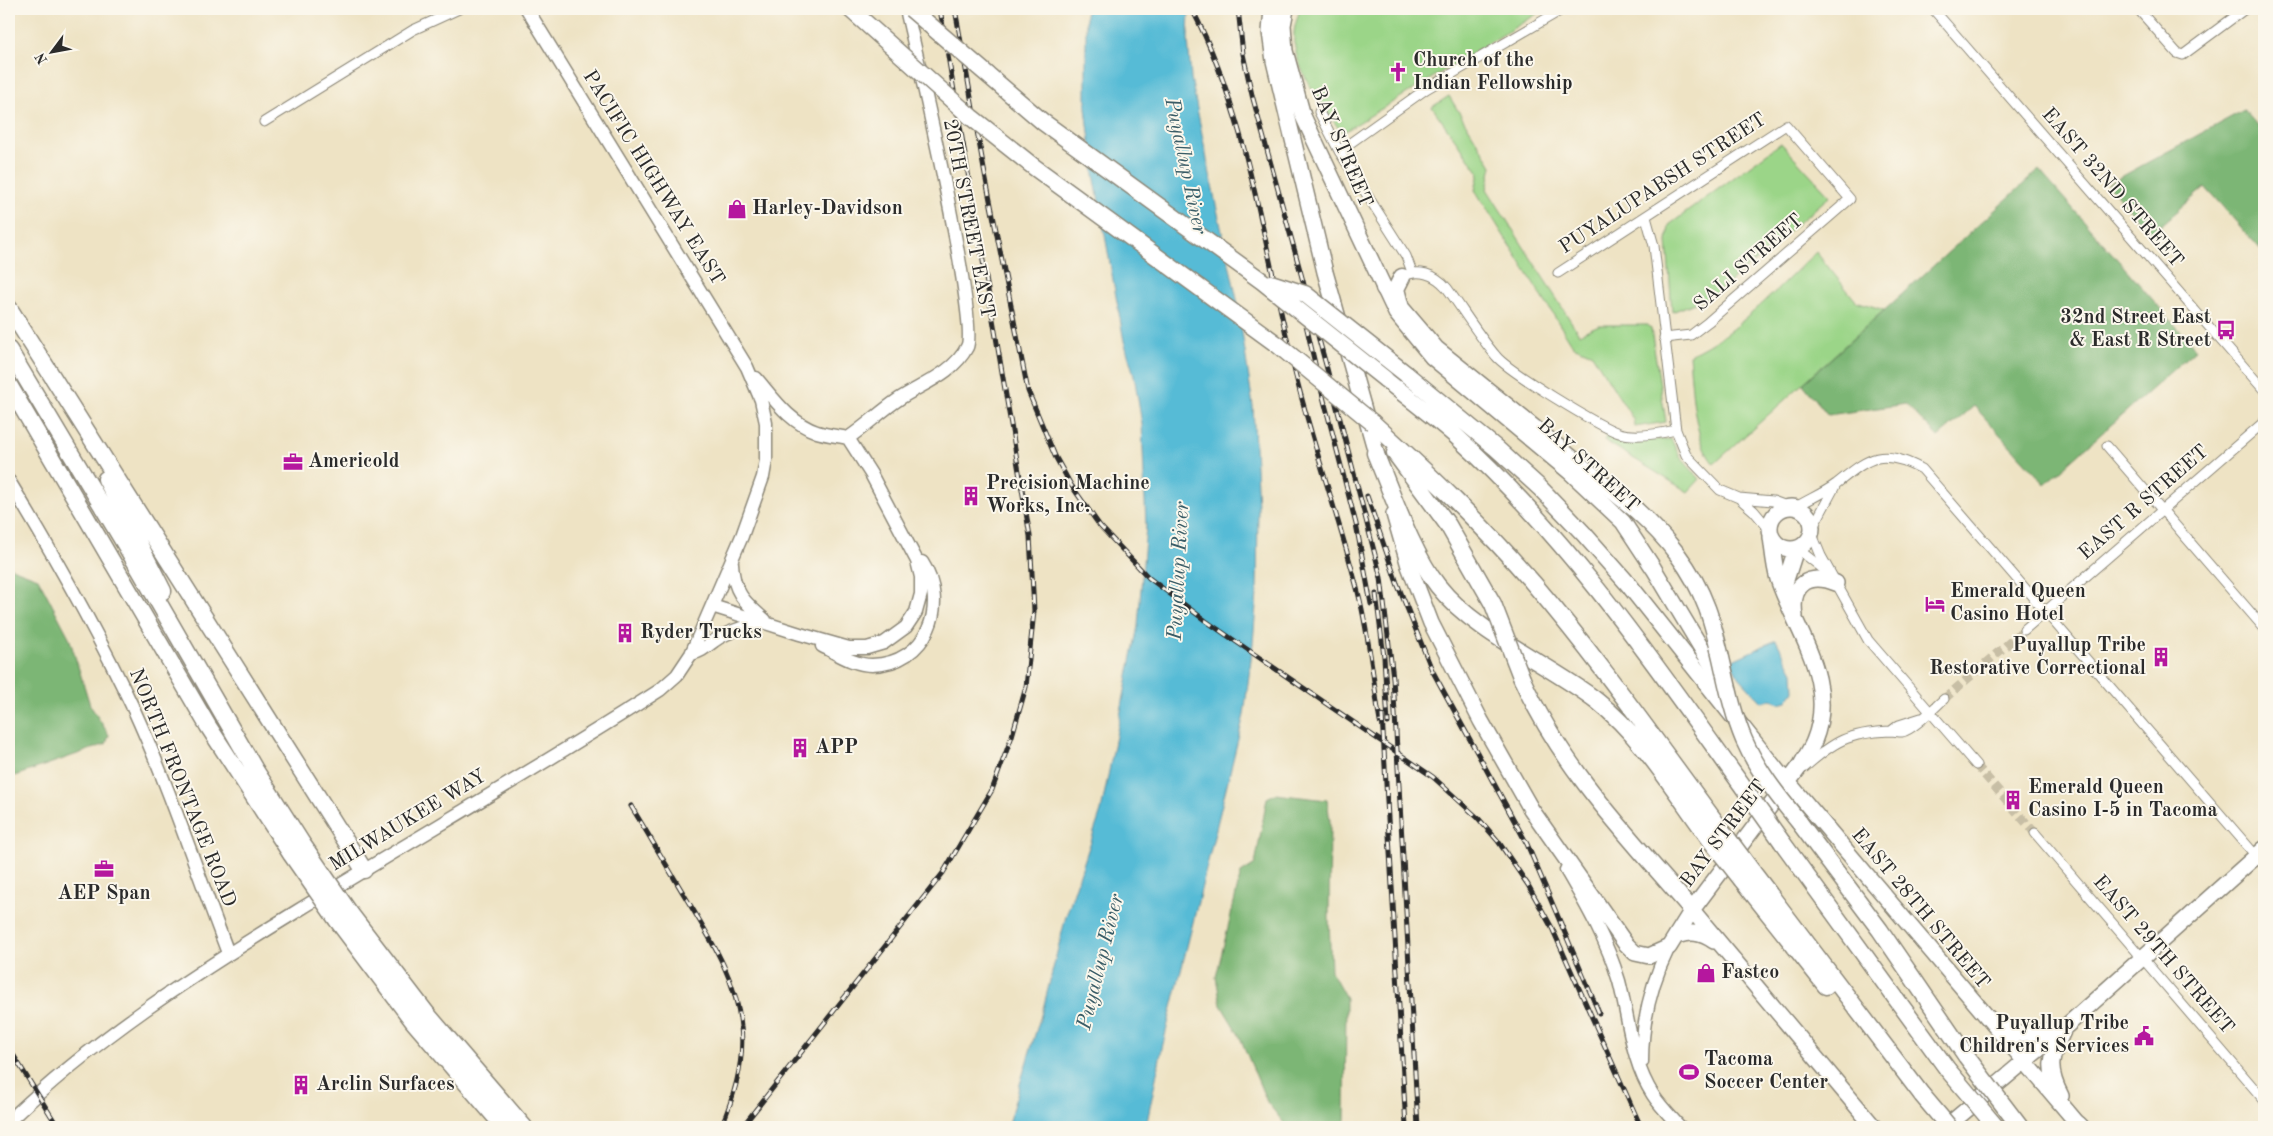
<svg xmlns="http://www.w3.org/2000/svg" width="2273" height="1136" viewBox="0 0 2273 1136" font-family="'Old Standard TT',serif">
<rect width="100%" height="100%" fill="#fbf7ec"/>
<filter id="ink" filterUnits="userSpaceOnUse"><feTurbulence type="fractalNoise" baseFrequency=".02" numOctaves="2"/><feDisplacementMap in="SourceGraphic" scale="10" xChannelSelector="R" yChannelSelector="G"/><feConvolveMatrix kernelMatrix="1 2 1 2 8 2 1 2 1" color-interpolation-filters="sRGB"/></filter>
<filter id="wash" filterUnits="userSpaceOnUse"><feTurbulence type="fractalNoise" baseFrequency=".0096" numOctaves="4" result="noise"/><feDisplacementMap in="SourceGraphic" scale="20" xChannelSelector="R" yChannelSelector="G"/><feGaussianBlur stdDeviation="1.12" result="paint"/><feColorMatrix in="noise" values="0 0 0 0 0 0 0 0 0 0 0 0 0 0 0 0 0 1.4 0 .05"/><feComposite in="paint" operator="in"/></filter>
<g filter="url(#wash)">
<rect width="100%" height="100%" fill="#eee3c4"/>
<path fill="#9bd588" stroke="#63805a" d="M1300,9H1545L1342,133C1322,104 1292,69 1294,32C1295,24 1298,16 1300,9Z
M1449,96L1492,166L1487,189L1579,334L1599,325H1648L1651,329L1666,422L1635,427L1633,419L1592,354L1573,346L1475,190L1479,173L1432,107Z
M1781,143L1830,196L1715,295L1672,312L1667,241L1669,225Z
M1816,252L1856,301L1884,310L1714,464C1693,440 1692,387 1689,355C1737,334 1778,288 1816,252Z
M1608,434L1631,441L1671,439L1680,457L1700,479L1688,492L1604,440Z"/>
<path fill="#7cb674" stroke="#547050" d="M2244,110L2264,133V253L2205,187L2150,235L2108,184Z
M2039,170L2196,349L2045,484L1974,406L1938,437L1906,404L1828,415L1803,384Z
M9,567L38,578L69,637L90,705L109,735L106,744L9,778Z
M1275,794L1327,800L1330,821L1329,919L1331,971L1346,998L1345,1127H1287L1267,1102L1239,1035L1221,1005L1216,977L1241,873L1255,864L1267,798Z"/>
<path fill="#57bbd6" stroke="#417380" d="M1086,9H1189L1188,40L1191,78L1215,200L1238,304L1253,406L1258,507L1257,593L1253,643L1244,715L1162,1048L1146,1127H1007L1044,1005L1066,916L1101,811L1138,626L1146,526L1142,424L1134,375L1124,341L1094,174L1086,108Z
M1776,640L1793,672L1794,691L1787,701L1779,703L1771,700L1762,702L1739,677L1731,663L1733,660Z"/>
</g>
<g filter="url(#ink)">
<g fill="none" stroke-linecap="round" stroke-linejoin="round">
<path stroke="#c7bea5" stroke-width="9" stroke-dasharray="9 4.5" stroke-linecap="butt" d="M1944,699L2024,630
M1976,765L2035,833"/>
<defs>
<path id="street" d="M1933,9L2264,390
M2138,9L2177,53L2183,55L2245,9
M1319,112L1339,151L1406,256L1412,272
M264,122L413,30L459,9
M1339,151L1426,89L1563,9
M1646,217L1654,246L1676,430L1686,455L1720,490L1739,498L1773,501L1789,507
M1558,273L1786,125L1850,199L1708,322L1691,335L1664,338
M1402,277C1418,268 1435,274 1447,288C1463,310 1478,335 1496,356C1508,371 1600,427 1619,433C1636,438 1658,434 1676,430
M2107,446L2264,628
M1739,498L1754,511L1770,530
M1796,507C1809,499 1824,493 1836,484C1869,458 1880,447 1922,469L2264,865
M1813,527L1835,486
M1812,534L1821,556L1868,640L1976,765
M1798,549L1827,572
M2024,630L2264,422
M1891,731L1899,725L1921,718
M1804,768C1834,741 1848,733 1890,731C1894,731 1898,732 1902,732C1912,731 1935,707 1944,699
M2035,833L2264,1100"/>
<path id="secondary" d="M848,438C866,426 881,411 899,399C922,384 954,373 967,347C980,324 916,52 906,9
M9,481C54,555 97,631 134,710C170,789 197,872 228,953
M732,563C733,592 744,602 765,620
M712,606L800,634L849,648H867L884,643L906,627L916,612L921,594V577L917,561L871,474L848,438C838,436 827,435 817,432C790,423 774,399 756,378
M822,646C838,654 854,665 872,665C927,664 950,605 922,562
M691,654C701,652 706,647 714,641C728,631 749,625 766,623
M1566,870C1587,906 1607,941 1619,981C1629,1019 1631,1061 1653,1095C1660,1106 1671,1117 1680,1127
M1642,1062C1642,1021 1651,983 1669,947
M9,1121C94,1039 193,975 294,913C416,838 540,767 660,690L677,675L691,654L742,536L763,477L766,460V423L761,400L747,367L527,9"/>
<path id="primary" d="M1272,9L1270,32L1274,61L1325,272L1379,463
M1286,9L1283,25L1285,51L1303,116L1396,313L1432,357L1570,472L1623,522L1654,569L1727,691
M1770 528a21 21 0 1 1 42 0a21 21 0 1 1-42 0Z
M1394,514L1409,566L1431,623L1481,721L1531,809L1625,943L1635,953L1649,956L1669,947L1692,910L1801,765C1805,757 1811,749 1814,741C1838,682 1796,632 1778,579C1774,566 1773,551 1771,537
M1785,591V583L1796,549
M1795,616C1790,585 1808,572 1836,583
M1782,775L2078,1124
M1692,910L1874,1127
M1676,936C1691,931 1701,932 1714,941
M1995,1025L2019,1034L2060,1029
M2061,1096C2047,1069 2050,1058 2063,1031
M1946,1127L2064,1028L2264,849"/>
<path id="highway" d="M1384,288L1436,349L1636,510
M9,308L364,870
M1401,308L1396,289L1402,277
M9,350L126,546L254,768L303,845
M1406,374L1496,448L1540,488L1584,534L1629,585L1787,784
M1385,379C1409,398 1433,416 1456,436C1571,540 1659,670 1748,794
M9,385L208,726L291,854
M1373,423C1429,474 1484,526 1534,584C1600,661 1659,746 1720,828
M1375,453C1392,493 1412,553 1438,586C1475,633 1549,664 1597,701C1643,737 1677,795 1712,842
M1395,453L1448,525L1493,604
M106,479L163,591
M1522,679C1561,767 1630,838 1692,910
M1799,822L1880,930L1966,1056
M1782,842L1948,1070
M1752,871L1922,1095
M1742,880L1826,986
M349,912L427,1014L524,1127
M337,920L413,1021L504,1127
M2078,1124L2081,1127"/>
</defs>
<use href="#street" stroke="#8c8778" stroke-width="11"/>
<use href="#secondary" stroke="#8c8778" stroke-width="15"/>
<use href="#primary" stroke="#8c8778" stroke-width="18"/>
<use href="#highway" stroke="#8c8778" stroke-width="19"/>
<use href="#street" stroke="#fff" stroke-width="9"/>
<use href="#secondary" stroke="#fff" stroke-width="12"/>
<use href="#primary" stroke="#fff" stroke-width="15"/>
<use href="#highway" stroke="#fff" stroke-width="16"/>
<defs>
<path id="rail" d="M955,9L985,175L1028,391L1055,456L1071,485L1100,526L1149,578L1206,621L1433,777L1478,818L1498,841L1528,885L1552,928L1641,1127
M1192,9C1248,117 1263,242 1292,360C1310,438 1338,514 1358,592C1369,634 1373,679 1380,722
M1238,9L1243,54L1252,95L1326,365L1381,578L1393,678L1418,1127
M1298,290L1319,381L1356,524L1371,604
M1367,496L1397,583L1432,670L1527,844L1599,1013
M1376,594L1384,657L1388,723
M1382,715L1406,1127
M631,806C650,837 668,868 686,898C710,938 737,980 741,1027C745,1061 734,1097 721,1127
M9,1048L58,1127
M742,1127L943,873L992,790L1012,736L1026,687L1034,611L1030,536L940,9"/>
</defs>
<use href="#rail" stroke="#2b2b2b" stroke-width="5"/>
<use href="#rail" stroke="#fbf7ec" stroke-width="3" stroke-dasharray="9" stroke-linecap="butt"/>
<defs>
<path id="highway-bridge" d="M850,9L971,117L1034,167L1278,345L1373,423
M911,9L1043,122L1262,281L1385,379
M1271,283L1305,294L1406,374
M1636,510C1667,538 1692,568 1707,608C1723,651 1726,698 1744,740C1757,770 1778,796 1799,822
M1493,604L1522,679
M1748,794L1782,842
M1720,828L1752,871
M1712,842L1742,880
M303,845L349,912
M291,854L337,920
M1966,1056L2020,1127
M1948,1070L1996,1127
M1922,1095L1949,1127"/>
</defs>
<use href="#highway-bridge" stroke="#8c8778" stroke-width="19" stroke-linecap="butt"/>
<use href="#highway-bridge" stroke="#fff" stroke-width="16"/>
</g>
</g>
<defs>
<symbol id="church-bare" viewBox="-9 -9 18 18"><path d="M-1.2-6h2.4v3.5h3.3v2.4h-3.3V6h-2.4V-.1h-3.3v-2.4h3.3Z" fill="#b5179e" stroke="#fbf7ec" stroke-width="2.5" paint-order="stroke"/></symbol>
<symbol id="shop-bare" viewBox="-9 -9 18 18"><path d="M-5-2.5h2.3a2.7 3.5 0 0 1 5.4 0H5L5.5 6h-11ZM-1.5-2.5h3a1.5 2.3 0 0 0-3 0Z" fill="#b5179e" stroke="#fbf7ec" stroke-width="2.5" paint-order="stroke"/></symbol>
<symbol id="bus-bare" viewBox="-9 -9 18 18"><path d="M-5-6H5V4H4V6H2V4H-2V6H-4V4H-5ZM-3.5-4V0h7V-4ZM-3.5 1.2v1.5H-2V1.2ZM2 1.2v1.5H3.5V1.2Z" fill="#b5179e" stroke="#fbf7ec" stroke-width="2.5" paint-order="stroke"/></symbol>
<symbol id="office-bare" viewBox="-9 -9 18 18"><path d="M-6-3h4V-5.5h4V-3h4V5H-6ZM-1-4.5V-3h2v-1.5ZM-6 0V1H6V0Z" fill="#b5179e" stroke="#fbf7ec" stroke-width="2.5" paint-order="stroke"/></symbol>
<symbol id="building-bare" viewBox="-9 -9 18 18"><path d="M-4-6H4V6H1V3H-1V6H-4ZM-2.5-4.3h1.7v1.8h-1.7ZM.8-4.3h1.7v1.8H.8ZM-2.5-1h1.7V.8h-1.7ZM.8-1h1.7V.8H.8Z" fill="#b5179e" stroke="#fbf7ec" stroke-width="2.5" paint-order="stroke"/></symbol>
<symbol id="hotel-bare" viewBox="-9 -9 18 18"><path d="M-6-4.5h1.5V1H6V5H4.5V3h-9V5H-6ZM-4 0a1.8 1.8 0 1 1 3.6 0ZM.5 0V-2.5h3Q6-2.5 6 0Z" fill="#b5179e" stroke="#fbf7ec" stroke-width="2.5" paint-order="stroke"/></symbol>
<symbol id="civic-bare" viewBox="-9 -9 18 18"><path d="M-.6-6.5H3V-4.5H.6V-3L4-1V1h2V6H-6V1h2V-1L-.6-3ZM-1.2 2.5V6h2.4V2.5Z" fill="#b5179e" stroke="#fbf7ec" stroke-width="2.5" paint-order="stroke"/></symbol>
<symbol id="stadium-bare" viewBox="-9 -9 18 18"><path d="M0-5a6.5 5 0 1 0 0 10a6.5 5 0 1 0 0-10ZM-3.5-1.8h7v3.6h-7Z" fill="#b5179e" stroke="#fbf7ec" stroke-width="2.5" paint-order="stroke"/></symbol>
</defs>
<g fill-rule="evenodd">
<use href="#church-bare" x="1384" y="58" width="28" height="28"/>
<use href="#shop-bare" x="723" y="195" width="28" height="28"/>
<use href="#bus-bare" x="2212" y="316" width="28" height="28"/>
<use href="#office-bare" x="279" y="448" width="28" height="28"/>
<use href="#building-bare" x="957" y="482" width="28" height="28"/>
<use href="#hotel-bare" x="1921" y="590" width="28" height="28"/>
<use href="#building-bare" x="611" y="619" width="28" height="28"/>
<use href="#building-bare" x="2147" y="643" width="28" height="28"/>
<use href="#building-bare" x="786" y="734" width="28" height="28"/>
<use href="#building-bare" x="1999" y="786" width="28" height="28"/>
<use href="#office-bare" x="90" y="855" width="28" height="28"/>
<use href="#shop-bare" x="1692" y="959" width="28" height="28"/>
<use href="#civic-bare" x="2130" y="1022" width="28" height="28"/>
<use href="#stadium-bare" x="1675" y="1058" width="28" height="28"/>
<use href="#building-bare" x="287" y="1071" width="28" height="28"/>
</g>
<g text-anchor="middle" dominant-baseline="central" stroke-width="4" stroke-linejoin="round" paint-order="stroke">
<g font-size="20" font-weight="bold" fill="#2b2b2b" stroke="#fbf7ec" text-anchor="start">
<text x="1413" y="61">Church of the<tspan x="1413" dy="23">Indian Fellowship</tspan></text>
<text x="752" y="209">Harley-Davidson</text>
<text x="2211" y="318" text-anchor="end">32nd Street East<tspan x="2211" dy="23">&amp; East R Street</tspan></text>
<text x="308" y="462">Americold</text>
<text x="986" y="484">Precision Machine<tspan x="986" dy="23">Works, Inc.</tspan></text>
<text x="1950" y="592">Emerald Queen<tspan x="1950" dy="23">Casino Hotel</tspan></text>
<text x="640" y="633">Ryder Trucks</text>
<text x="2146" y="646" text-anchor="end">Puyallup Tribe<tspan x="2146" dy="23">Restorative Correctional</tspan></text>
<text x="815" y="748">APP</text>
<text x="2028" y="788">Emerald Queen<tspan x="2028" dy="23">Casino I-5 in Tacoma</tspan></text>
<text x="104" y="894" text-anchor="middle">AEP Span</text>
<text x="1721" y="973">Fastco</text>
<text x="2129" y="1024" text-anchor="end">Puyallup Tribe<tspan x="2129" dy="23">Children's Services</tspan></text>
<text x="1704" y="1060">Tacoma<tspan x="1704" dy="23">Soccer Center</tspan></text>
<text x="316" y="1085">Arclin Surfaces</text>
</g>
<g font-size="20" fill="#2b2b2b" stroke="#fbf7ec">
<text transform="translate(1341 147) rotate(67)">BAY STREET</text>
<text transform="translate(653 178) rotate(58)">PACIFIC HIGHWAY EAST</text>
<text transform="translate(1663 184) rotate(-33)">PUYALUPABSH STREET</text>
<text transform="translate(2112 188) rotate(49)">EAST 32ND STREET</text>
<text transform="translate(968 219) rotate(79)">20TH STREET EAST</text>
<text transform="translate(1749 263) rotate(-41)">SALI STREET</text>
<text transform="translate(1588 466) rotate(42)">BAY STREET</text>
<text transform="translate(2144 503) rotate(-41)">EAST R STREET</text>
<text transform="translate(182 788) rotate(68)">NORTH FRONTAGE ROAD</text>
<text transform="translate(408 821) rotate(-31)">MILWAUKEE WAY</text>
<text transform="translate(1724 834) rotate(-53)">BAY STREET</text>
<text transform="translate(1920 909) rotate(50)">EAST 28TH STREET</text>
<text transform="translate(2163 955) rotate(49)">EAST 29TH STREET</text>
</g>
<g font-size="21" font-style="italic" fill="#3a5d67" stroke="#fbf7ec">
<text transform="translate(1185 166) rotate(78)">Puyallup River</text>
<text transform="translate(1179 571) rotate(-87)">Puyallup River</text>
<text transform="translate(1101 962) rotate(-76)">Puyallup River</text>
</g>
</g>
<rect width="2273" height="1136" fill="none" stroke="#fbf7ec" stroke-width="30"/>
<g transform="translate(52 52) rotate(238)" stroke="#fbf7ec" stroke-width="4" paint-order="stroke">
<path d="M0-4L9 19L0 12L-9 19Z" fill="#2b2b2b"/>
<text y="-8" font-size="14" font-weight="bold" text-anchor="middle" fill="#2b2b2b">N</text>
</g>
</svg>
